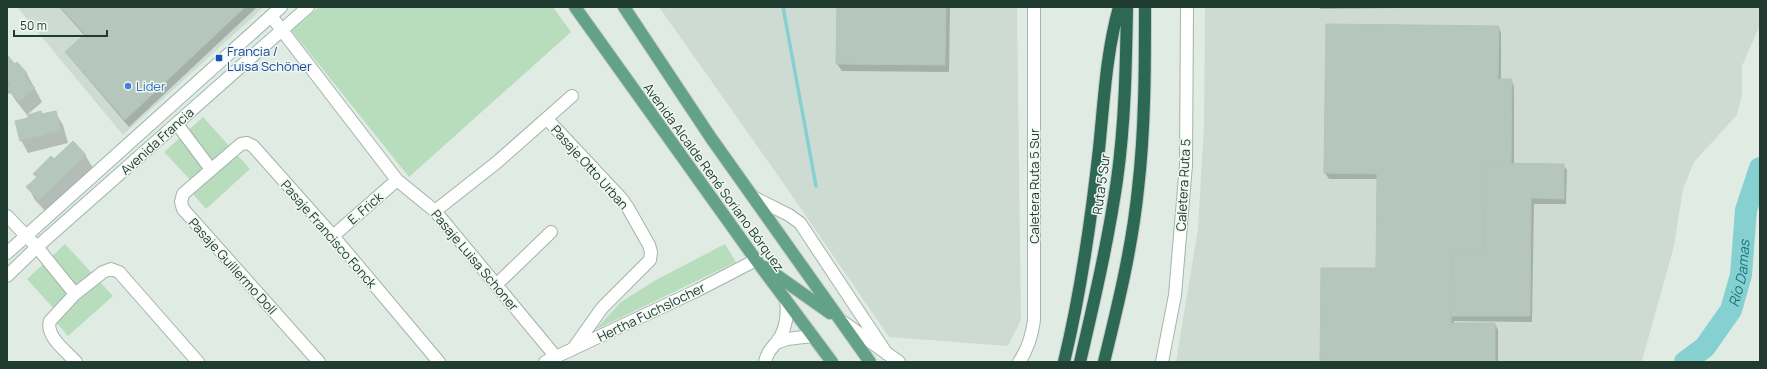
<svg xmlns="http://www.w3.org/2000/svg" width="1767" height="369" viewBox="0 0 1767 369" font-family="Manrope,sans-serif">
<rect width="100%" height="100%" fill="#e0ebe4"/>
<path fill="#cedbd3" d="M17,7H264L123,135Z
M659,7H1017L1021,320L1008,346L889,337L786,187Z
M1205,7H1760V25L1742,66V95L1737,115L1694,162L1683,189L1674,246L1642,361L1176,362L1198,229L1204,125Z"/>
<path fill="#b8ddbd" d="M319,7H553L571,32L409,177L292,31Z
M203,117L250,169L206,209L193,194L194,184L164,152Z
M65,244L113,296L68,336L55,321L56,311L27,279Z
M725,244L736,262L595,330L621,302L654,281Z"/>
<path fill="#0003" d="M59,7H257L129,127L71,59L67,52L85,36Z
M838,7H950L949,72L842,71L837,64Z
M1319,7H1402V8L1320,9Z
M1327,25L1498,27L1501,32V80H1511L1514,86V164L1563,165L1567,170L1566,204H1534L1532,322L1454,321V324H1495L1498,330V362H1321L1377,269L1378,179H1329L1325,173Z
M7,56L15,65L17,63L27,74L42,102L27,115L16,101L11,93L9,94L7,92Z
M55,112L63,125L68,143L28,153L21,140L42,115Z
M85,155L93,168L47,213L35,200L28,187L37,178L34,174Z"/>
<g fill="none" stroke-linecap="round" stroke-linejoin="round">
<path stroke="#86d0d1" stroke-width="3.5" d="M783,7L816,186"/>
<path stroke="#86d0d1" stroke-width="22" id="s1" d="M1685,362L1705,347L1731,310L1741,275L1746,210L1760,168"/>
</g>
<path fill="#b5c6bd" stroke="#b2c5ba" d="M60,7H245L125,120L65,52L85,34Z
M837,7H946L945,65L836,64Z
M1326,24L1499,26L1498,79H1512L1511,163H1485L1484,253L1452,252L1451,316V323H1495V362H1320L1321,268H1376L1377,174L1324,173Z
M7,55L15,64L17,62L27,73L24,76L35,88L19,102L7,88L11,85L7,81Z
M41,111L42,114L56,111L61,130L20,141L15,121L28,118V115Z
M73,141L86,155L39,200L26,187L37,177L33,174L51,156L54,159Z
M1485,163L1564,164V199L1531,198L1530,316H1451L1452,252L1484,253Z"/>
<g fill="none" stroke-linecap="round" stroke-linejoin="round">
<defs>
<path id="street" d="M271,16L397,180L435,211L556,357
M547,119L621,198L628,208L649,245L651,252L650,260L602,308L573,349
M177,124L210,168
M753,197L789,215L800,223L887,354
M435,211L496,163L572,96
M7,216L37,247L75,294
M333,236L397,180
M496,285L551,232
M843,322L899,362
M76,362C67,352 45,336 50,321L75,294L103,272L111,269L119,272L198,362
M319,362L183,209L181,202L183,194L241,144L247,143L253,146L333,236L439,362
M545,362L698,290L756,260
M1019,362C1028,349 1032,336 1034,320V7
M1162,362L1175,295L1186,165L1187,7"/>
<path id="secondary" d="M7,253L281,7
M7,276L37,247L308,7
M776,343L787,339L812,336
M765,362C767,353 770,350 776,343C786,331 788,316 786,301"/>
<path id="primary" d="M575,7L756,260L832,362
M624,7L711,138L870,362
M765,267L830,313"/>
<path id="highway" d="M1064,362C1081,292 1091,221 1099,149C1104,101 1106,54 1119,7
M1080,362C1094,302 1108,242 1117,180C1125,123 1126,65 1127,7
M1104,362C1118,305 1132,248 1138,189C1145,129 1145,68 1145,7"/>
</defs>
<use href="#street" stroke="#a3b3aa" stroke-width="14"/>
<use href="#secondary" stroke="#9eb7ab" stroke-width="14"/>
<use href="#primary" stroke="#c1c8c5" stroke-width="14"/>
<use href="#highway" stroke="#c1c8c5" stroke-width="14"/>
<use href="#street" stroke="#fff" stroke-width="12"/>
<use href="#secondary" stroke="#fff" stroke-width="12"/>
<use href="#primary" stroke="#63a189" stroke-width="12"/>
<use href="#highway" stroke="#2c6853" stroke-width="12"/>
</g>
<rect fill="#1a4fb4" stroke="#f0f8f3" stroke-width="1.5" x="215" y="54" width="8" height="8" rx="2"/>
<circle fill="#3f7fe0" stroke="#f0f8f3" stroke-width="1.5" cx="128" cy="86" r="4"/>
<g text-anchor="middle" dominant-baseline="central" stroke-width="3" stroke-linejoin="round" paint-order="stroke">
<g font-size="13" fill="#164399" stroke="#f0f8f3" text-anchor="start">
<text x="227" y="51">Francia /<tspan x="227" dy="15">Luisa Schöner</tspan></text>
</g>
<g font-size="13" fill="#366cbe" stroke="#f0f8f3" text-anchor="start">
<text x="136" y="86">Lider</text>
</g>
<g font-size="13" fill="#203b30" stroke="#f0f8f3">
<text transform="translate(157 141) rotate(-42)">Avenida Francia</text>
<text transform="translate(590 167) rotate(48)">Pasaje Otto Urban</text>
<text transform="translate(714 177) rotate(54)">Avenida Alcalde René Soriano Bórquez</text>
<text transform="translate(1101 184) rotate(-82)">Ruta 5 Sur</text>
<text transform="translate(1183 185) rotate(-87)">Caletera Ruta 5</text>
<text transform="translate(1034 186) rotate(-90)">Caletera Ruta 5 Sur</text>
<text transform="translate(365 208) rotate(-41)">E. Frick</text>
<text transform="translate(329 234) rotate(49)">Pasaje Francisco Fonck</text>
<text transform="translate(475 260) rotate(50)">Pasaje Luisa Schoner</text>
<text transform="translate(233 266) rotate(48)">Pasaje Guillermo Doll</text>
<text transform="translate(651 312) rotate(-26)">Hertha Fuchslocher</text>
</g>
<g font-size="14" font-style="italic" fill="#1a7578" stroke="#f0f8f3">
<text stroke="none"><textPath href="#s1" startOffset="108">Río Damas</textPath></text>
</g>
</g>
<rect width="1767" height="369" fill="none" stroke="#203b30" stroke-width="16"/>
<path d="M14 30v6h93v-6" fill="none" stroke="#203b30" stroke-width="2"/>
<text x="20" y="30" font-size="12" fill="#203b30" stroke="#f0f8f3" stroke-width="3" paint-order="stroke">50 m</text>
</svg>
